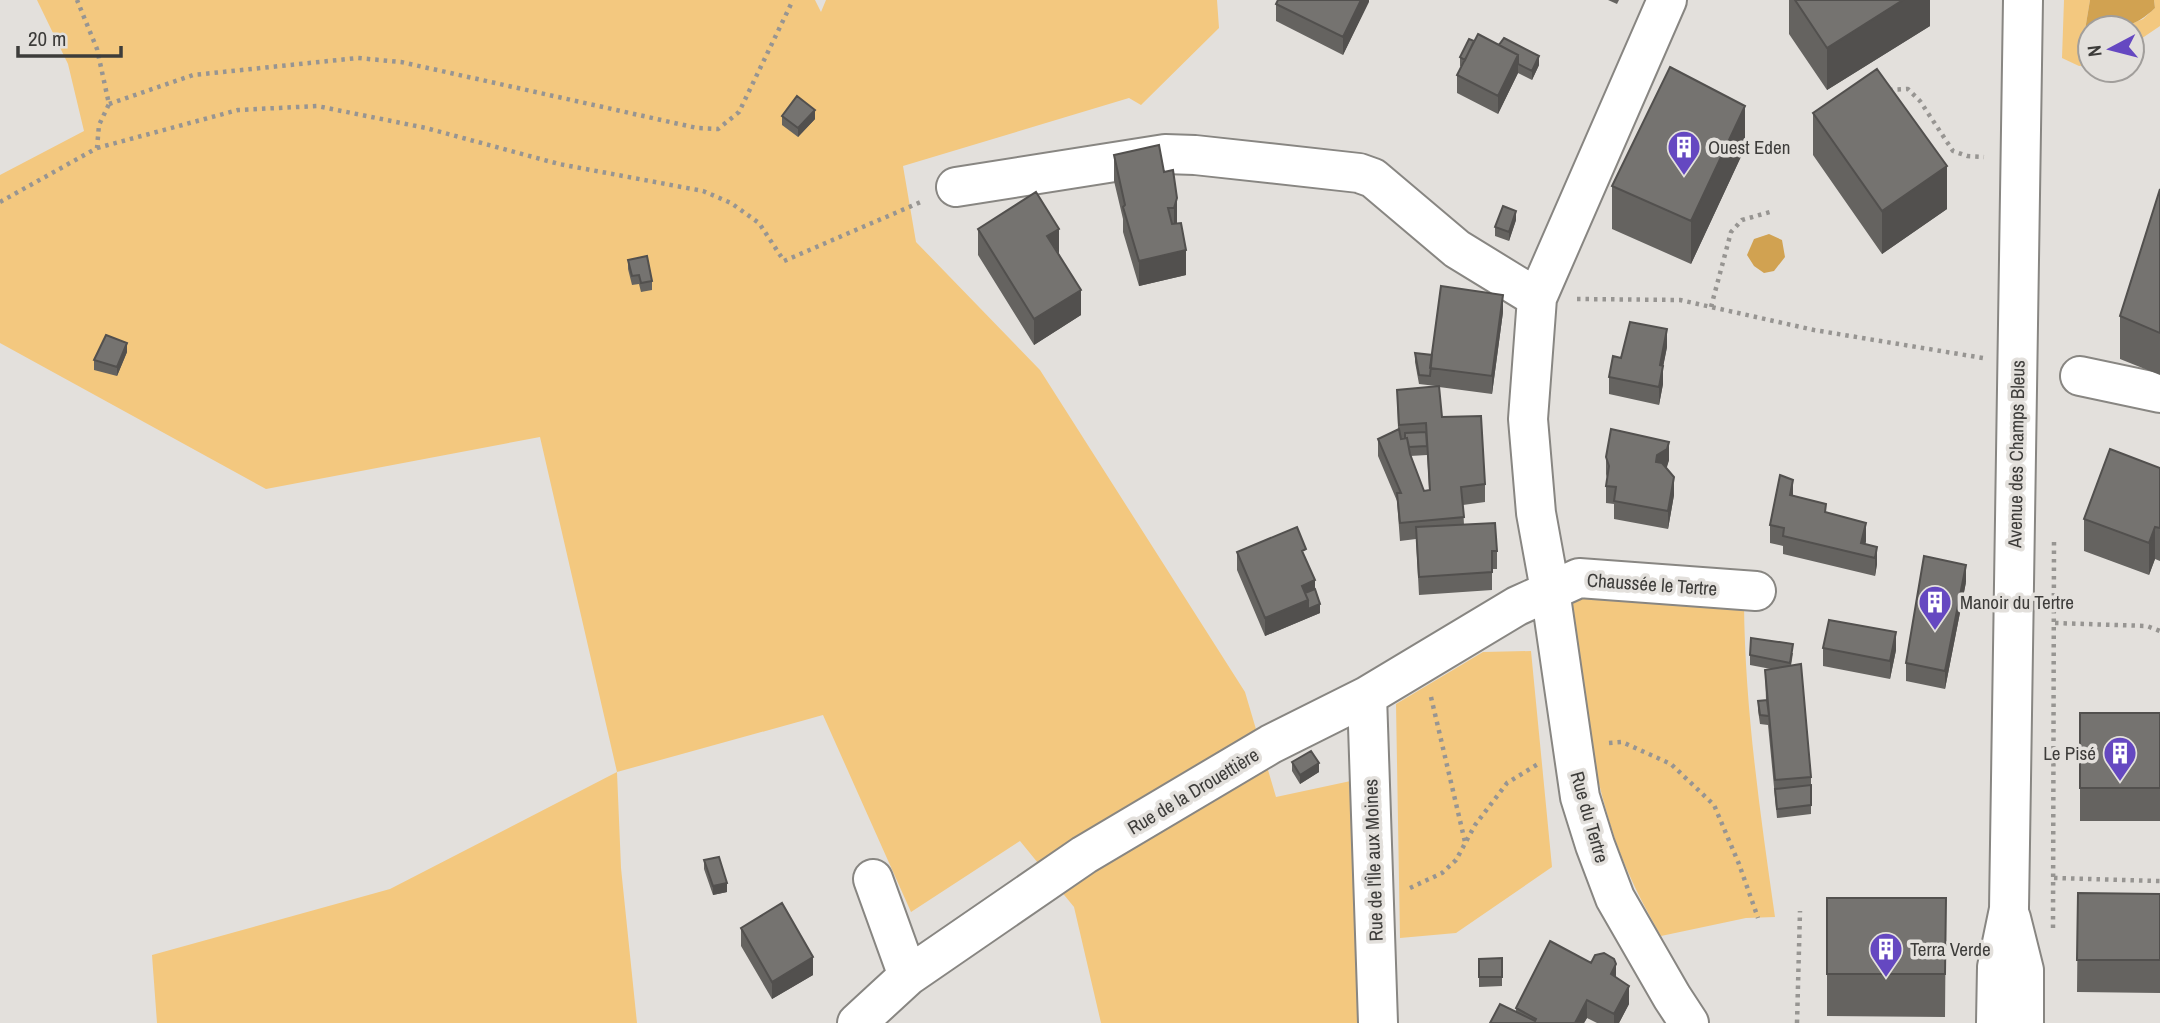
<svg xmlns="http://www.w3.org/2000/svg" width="2160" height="1023" viewBox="0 0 2160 1023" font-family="'Archivo Narrow',sans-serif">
<rect width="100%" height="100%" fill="#e3e0dc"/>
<path fill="#f3c87f" d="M37,0H815L821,12L826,0H1217L1219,28L1141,105L1129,98L903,166L916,242L1040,370L1245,692L1276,797L1360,779L1366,1023H1101L1074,907L1020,841L911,912L823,715L617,772L621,868L637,1023H157L152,955L390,889L617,772L540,437L266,489L0,343V175L84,131L68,64Z
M2064,0H2090L2084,36L2090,39V65L2079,66L2062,58Z
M2154,0H2160V26L2132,45V28H2122L2143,19L2155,8Z
M1574,591L1744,604C1745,708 1760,813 1775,917L1746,918L1661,936C1643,905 1627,873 1615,839C1589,762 1579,680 1565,601Z
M1531,651L1552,867L1456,933L1400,938L1396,704L1483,652Z"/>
<path fill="#d1a251" d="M2090,0H2154L2155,8C2133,29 2119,28 2090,28V39L2084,36Z
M1769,234L1782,240L1785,257L1774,271L1764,273L1754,266L1747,255L1754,239Z"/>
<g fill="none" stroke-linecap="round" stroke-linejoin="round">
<defs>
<path id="minor" d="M1667,0L1537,298L1528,419L1536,513L1550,590L1580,797L1595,845L1615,898L1672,997L1689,1023
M956,187L1165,154L1195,155L1359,173L1373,178L1457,249L1537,298
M2080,376L2160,393
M1367,696L1378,1023
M873,879L908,976
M857,1023L908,976L1084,855L1271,744L1367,696L1517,606L1579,578L1756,591"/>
<path id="major" d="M2011,918L2024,970V1023
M1996,1023L1997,967L2009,909L2023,0"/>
</defs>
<use href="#minor" stroke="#888682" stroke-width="42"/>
<use href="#major" stroke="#888682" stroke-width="42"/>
<path stroke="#979592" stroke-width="4.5" stroke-dasharray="3.5 5" stroke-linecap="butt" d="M1889,90L1908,89L1920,101L1953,151L1967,156L1984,157
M109,104L193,75L358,58L401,62L697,128L718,129L739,112L793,0
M97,148L238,110L317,106L426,128L559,164L703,191L731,203L759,223L784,261L923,201
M0,202L97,148L99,125L109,104L97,49L77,0
M1577,299L1680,300L1814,330L1983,358
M1711,307L1731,232L1742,220L1770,212
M2055,623L2147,626L2160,631
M1431,697L1465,842
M1609,743L1622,742L1671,764L1714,805L1739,864L1758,918
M2054,878L2160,881
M1410,888L1442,873L1456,860L1475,825L1507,783L1538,764
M2053,928L2054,541
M1797,1023L1800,911"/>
<use href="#minor" stroke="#fff" stroke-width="38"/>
<use href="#major" stroke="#fff" stroke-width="38"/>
</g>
<path fill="#656360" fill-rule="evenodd" d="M1369,0L1343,55L1276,21V4Z
M1608,0H1619L1617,4Z
M1789,0H1930V26L1827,90L1789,34Z
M1460,57L1539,65L1532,80L1518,73L1498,114L1457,93V75L1461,67L1460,66Z
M1813,113L1947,209L1882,254L1813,155Z
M782,116L815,119L798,137L782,125Z
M1745,148L1691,264L1612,229V186Z
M1114,155L1164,172L1173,170L1177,224L1186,275L1139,286L1123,232V219L1114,181Z
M2160,189V375L2120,359V316Z
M1516,220L1509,241L1495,236V227Z
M978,229L1059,254L1081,315L1034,345L978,255Z
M628,260L652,281V290L641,292L639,284L632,285L628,269Z
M1503,312L1492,394L1439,387L1442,417L1485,484V502L1463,505L1464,525L1497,551V569H1492V590L1419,595L1416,539L1400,541L1397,501L1378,456V439L1398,429L1397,390L1436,386L1419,384L1415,362V353L1432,355ZM1427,450L1429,490L1424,491L1410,456L1427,455Z
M1667,347L1663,366V384L1659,405L1609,394V377L1621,358Z
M127,352L117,376L94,370V360Z
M1606,457L1669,460L1666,468L1674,495L1668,529L1614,519V504L1606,503V486L1607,478L1606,474Z
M2160,468V561L2155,559L2149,575L2084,551V519Z
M1793,496L1825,512L1866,541L1865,544L1877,547V564L1875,576L1783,554V546L1770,543V525Z
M1237,552L1306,560L1320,613L1265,636L1237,570Z
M1966,582L1945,689L1906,681V663Z
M1823,648L1896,650L1890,679L1823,666Z
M1793,653L1791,666L1811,777V814L1777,818L1768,725L1760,724L1758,710V701L1766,700L1765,670L1771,669L1750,665V655Z
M2080,713H2160V821H2080Z
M1292,762L1319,772L1300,784L1292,771Z
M704,860L727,892L713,895L704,869Z
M2078,893L2160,894V993L2077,992Z
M1827,898H1946L1945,1017L1827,1016Z
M741,928L813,975L772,999L741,946Z
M1502,958V986L1479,987V959Z
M1591,963L1616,977L1629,1004L1619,1023H1597L1587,1018L1584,1023H1490L1516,1012V1008Z"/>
<path fill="#52504e" d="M1361,0H1369V2L1343,55V37Z
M1903,0H1930V26L1827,90V48Z
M1518,55V73L1498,114V96Z
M1539,56V65L1532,80V71Z
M1745,106V148L1691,264V221Z
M815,110V119L798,137V128Z
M1947,166V209L1882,254V211Z
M1177,198V223L1174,234V208Z
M1516,211V220L1509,241V232Z
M1059,229V254L1047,236Z
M1186,250V275L1139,286V261Z
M1081,290V315L1034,345V319Z
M1503,295V312L1492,394V376Z
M1667,329V347L1660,383V365Z
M127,343V352L117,376V367Z
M1663,366V384L1659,405V387Z
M1669,442V460L1667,467L1657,473L1656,462L1657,455Z
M1674,477V495L1668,529V511Z
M1793,480V497L1790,495Z
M1866,523V541L1863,555L1861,543Z
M2155,527V559L2149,575V543Z
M1877,547V564L1875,576V558Z
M1966,565V582L1945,689V671Z
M1315,580V598L1308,601V618L1265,636V618L1302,586Z
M1320,604V613L1308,618V609Z
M1896,632V650L1890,679V661Z
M1319,763V772L1300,784V775Z
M727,883V892L713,895V886Z
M813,957V975L772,999V982Z
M1616,964V982L1611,974Z
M1629,986V1004L1619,1023H1614V1014Z
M1587,1000V1018L1584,1023H1575Z"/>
<path fill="#757370" stroke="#52504e" stroke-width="2" d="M1278,0H1361L1343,37L1276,4Z
M1795,0H1903L1827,48Z
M1478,34L1518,55L1498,96L1457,75Z
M1504,38L1539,56L1532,71L1518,64V55L1499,45Z
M1469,39L1474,41L1465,60L1460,57Z
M1670,67L1745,106L1691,221L1612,186Z
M1877,69L1947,166L1882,211L1813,113Z
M797,96L815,110L798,128L782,116Z
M1159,145L1164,172L1173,170L1177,198L1174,208H1168L1172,224L1181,223L1186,250L1139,261L1123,207L1125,205L1114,155Z
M2160,189V333L2120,316Z
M1036,192L1059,229L1047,236L1081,290L1034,319L978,229Z
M1503,206L1516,211L1509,232L1495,227Z
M647,256L652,281L641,283L639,275L632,276L628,260Z
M1441,286L1503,295L1492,376L1430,368Z
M1630,322L1667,329L1660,365L1663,366L1659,387L1609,377L1613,356L1621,358Z
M106,335L127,343L117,367L94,360Z
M1415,353L1432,355L1430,376L1419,375Z
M1439,386L1442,417L1481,416L1485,484L1461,487L1464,517L1400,523L1397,493H1401L1378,439L1399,429L1401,439L1407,438L1410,454L1424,491L1430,490L1426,423L1399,425L1397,390Z
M1611,429L1669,442L1667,449L1657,455L1656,462L1662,463L1674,477L1668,511L1614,501L1616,487L1606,486L1609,466L1606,457Z
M1426,432L1427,446L1409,447L1407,438H1405V433Z
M2110,449L2160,468V528L2155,527L2149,543L2084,519Z
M1780,475L1793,480L1790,495L1826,504L1825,512L1866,523L1861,543L1877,547L1875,558L1783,536L1784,528L1770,525Z
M1495,523L1497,551H1492V572L1419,577L1416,527Z
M1297,527L1306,549L1302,551L1315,580L1302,586L1308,600L1265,618L1237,552Z
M1924,556L1966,565L1945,671L1906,663Z
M1315,589L1320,604L1308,609V600L1305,593Z
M1829,620L1896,632L1890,661L1823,648Z
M1751,638L1793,644L1790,663L1750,655Z
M1801,664L1811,777L1775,780L1765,670Z
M1767,700L1769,716L1760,715L1758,701Z
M2080,713H2160V788H2080Z
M1311,751L1319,763L1300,775L1292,762Z
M1811,785V805L1777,809L1775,789Z
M719,857L727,883L713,886L704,860Z
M2078,893L2160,894V960H2077Z
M1827,898H1946L1945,974H1827Z
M782,903L813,957L772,982L741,928Z
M1550,941L1591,963L1595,955L1604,953L1614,959L1616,964L1611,974L1629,986L1614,1014L1587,1000L1575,1023H1490L1500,1004L1535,1021L1536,1019L1516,1008Z
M1502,958V977H1479V959Z"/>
<defs>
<symbol id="building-pin" viewBox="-11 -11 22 30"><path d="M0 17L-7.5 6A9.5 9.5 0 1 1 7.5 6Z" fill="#6548c1" stroke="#e3e0dc"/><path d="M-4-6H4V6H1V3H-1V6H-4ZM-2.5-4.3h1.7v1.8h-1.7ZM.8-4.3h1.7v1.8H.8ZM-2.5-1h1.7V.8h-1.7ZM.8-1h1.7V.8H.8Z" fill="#fff"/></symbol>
</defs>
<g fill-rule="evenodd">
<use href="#building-pin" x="1665" y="128" width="38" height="52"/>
<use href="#building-pin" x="1916" y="583" width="38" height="52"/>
<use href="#building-pin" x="2101" y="734" width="38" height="52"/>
<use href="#building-pin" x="1867" y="930" width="38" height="52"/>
</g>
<g text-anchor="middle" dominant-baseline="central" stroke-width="7" stroke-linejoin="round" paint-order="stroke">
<g font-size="19" fill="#3d3c3a" stroke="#e3e0dc" text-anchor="start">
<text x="1708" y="147">Ouest Eden</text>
<text x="1960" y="602">Manoir du Tertre</text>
<text x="2096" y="753" text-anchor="end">Le Pisé</text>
<text x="1910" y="949">Terra Verde</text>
</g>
<g font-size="19" fill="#3d3c3a" stroke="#e3e0dc">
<text transform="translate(2016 454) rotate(-89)">Avenue des Champs Bleus</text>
<text transform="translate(1652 584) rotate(4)">Chaussée le Tertre</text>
<text transform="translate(1193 791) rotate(-31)">Rue de la Drouettière</text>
<text transform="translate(1590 817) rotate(74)">Rue du Tertre</text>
<text transform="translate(1373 860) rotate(-92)">Rue de l'Île aux Moines</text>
</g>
</g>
<g transform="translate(2111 49) rotate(263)"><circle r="33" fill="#e3e0dc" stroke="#a19e9b" stroke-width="2"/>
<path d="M0-5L12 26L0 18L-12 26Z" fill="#6548c1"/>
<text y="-10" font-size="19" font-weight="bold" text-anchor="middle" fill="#3d3c3a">N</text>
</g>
<path d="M18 46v10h103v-10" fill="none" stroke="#3d3c3a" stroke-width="3.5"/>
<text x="28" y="46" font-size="21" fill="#3d3c3a" stroke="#e3e0dc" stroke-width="5" paint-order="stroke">20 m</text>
</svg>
